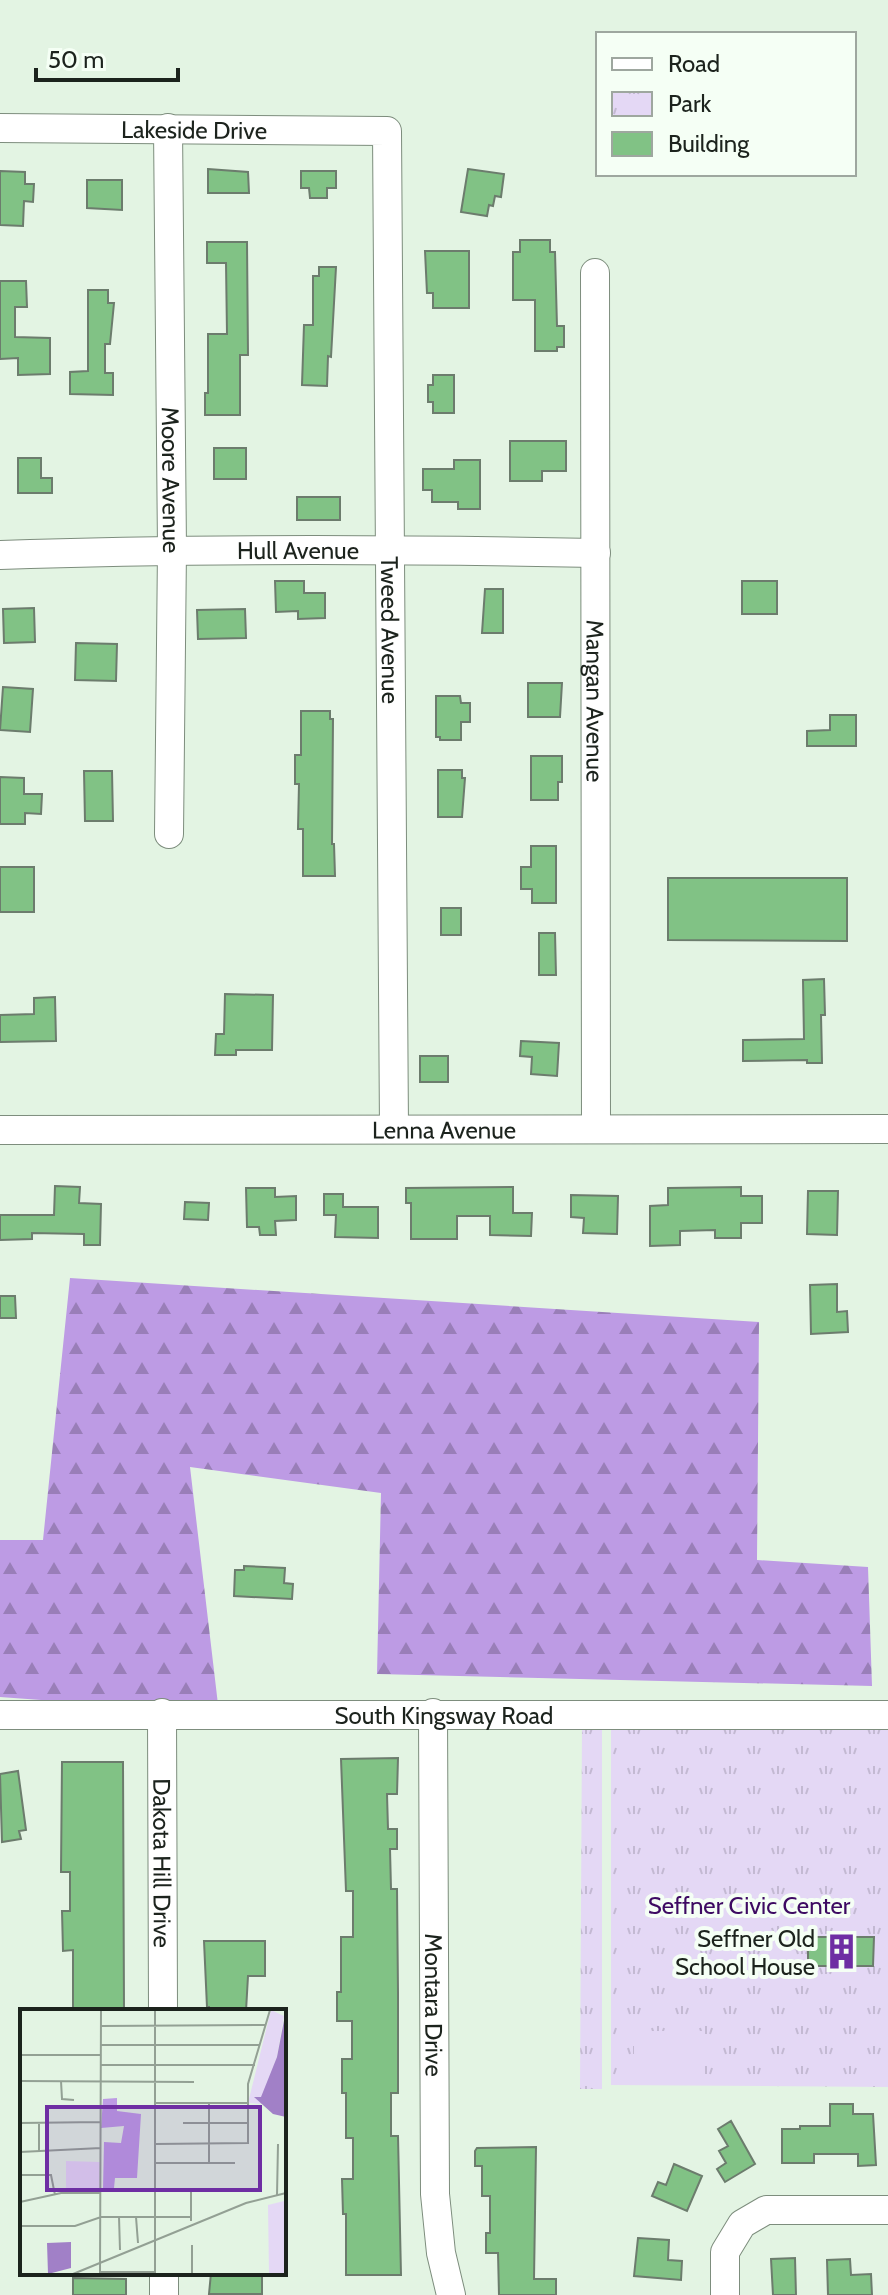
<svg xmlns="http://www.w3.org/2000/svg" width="888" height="2295" viewBox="0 0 888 2295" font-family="Cabin,sans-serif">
<defs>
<pattern id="forest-firs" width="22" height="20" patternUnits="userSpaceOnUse" patternTransform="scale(2)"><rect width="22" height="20" fill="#bd9be4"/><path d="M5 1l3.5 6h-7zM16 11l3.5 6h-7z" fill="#997eb8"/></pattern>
<pattern id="park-tufts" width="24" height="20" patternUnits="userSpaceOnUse" patternTransform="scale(2)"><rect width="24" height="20" fill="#e4d8f5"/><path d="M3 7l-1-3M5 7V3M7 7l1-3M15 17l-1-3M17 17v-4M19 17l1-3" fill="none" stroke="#c3b9d2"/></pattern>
</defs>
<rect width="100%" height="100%" fill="#e3f4e3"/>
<path fill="url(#forest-firs)" d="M70,1278L759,1322L757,1560L868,1567L872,1686L377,1674L381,1493L190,1467L219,1713L0,1697V1540H43Z"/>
<path fill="url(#park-tufts)" d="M582,1723H602V2089H580Z
M611,1725H888V2087L611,2085Z"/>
<path fill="#e4d8f5" d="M634,2031H704V2079H634Z"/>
<path fill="#81c285" stroke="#6c7c6d" stroke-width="2" d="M208,169L248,172L249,193H208Z
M468,169L504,174L501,197L495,196L493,206L489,205L487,216L461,212Z
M0,171L25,172V184H34L33,202L24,201L23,226L0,225Z
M301,171H336V188H327V198H310L309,188H301Z
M87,180H122V210L87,208Z
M520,240H550V252H555L557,326H564V347H557V351H535V300H513V252H520Z
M207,242H247L248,355H240V415H205V393H208V334H227L226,263H207Z
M425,251H469V308H433V293H427Z
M319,267H336L331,357L328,356L327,386L302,385L304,325H313V276H319Z
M0,281H26L27,307H15V337L50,338V374L18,375V358L0,359Z
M88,290H108V303H114L110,344H105V373H113V395L70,394V372L88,371Z
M433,375H454V413H433V402H428V385H433Z
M510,441H566V471H542V481H510Z
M214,448H246V479H214Z
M18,458H41V478H52V493H18Z
M454,460H480V509H458V502H432V490H423V469H454Z
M297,497H340V520H297Z
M275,581H304V593H325V618L298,619V611L276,612Z
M742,581H777V614H742Z
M485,589H503V633H482Z
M34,608L35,642L4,643L3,609Z
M245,609L246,638L198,639L197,610Z
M76,643L117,644L116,681L75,680Z
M528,683H562L560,717H528Z
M3,687L33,689L30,732L0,730Z
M436,696H460L461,703H470V722H461V740H440V737H436Z
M301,711H330V719H333L332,844H334L335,876H303V829H298L299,784H295V755H301Z
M830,715H856V746H807V731L830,730Z
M531,756H562V782H558V800H531Z
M438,770H462V778H465L462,817H438Z
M84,771H112L113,821H85Z
M0,777L24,778V794H42L41,814L25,813V824H0Z
M531,846H556V903H532V889H521V867H531Z
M0,867H34V912H0Z
M668,878H847V941L668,940Z
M441,908H461V935H441Z
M539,933H555L556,975H539Z
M824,979L825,1015H821L822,1063H807V1060L743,1061V1040L804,1039L803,980Z
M225,994L273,995L272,1050H236V1055H215L216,1034H224Z
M55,997L56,1041L0,1042V1015L34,1014V998Z
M521,1041L559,1043L557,1076L531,1074L532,1057L520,1056Z
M420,1056H448V1082H420Z
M55,1186L80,1187L79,1203L101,1204L100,1245H84V1234L32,1233V1239L0,1240V1215H54Z
M513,1187V1213H532L531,1236L490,1235V1216H457V1239H411V1203H406V1188Z
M741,1187V1196H762V1223H741V1238H715V1230L680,1231V1245L650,1246V1206L668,1205V1188Z
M246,1188H275V1197L296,1196V1220L275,1221L276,1235H260L259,1227H247Z
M808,1191H838L837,1235L807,1234Z
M324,1194H343V1207H378V1238L335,1237L336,1215H324Z
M571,1195L618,1196L617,1234L583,1233L584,1218L571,1217Z
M185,1202L209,1203L208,1220L184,1219Z
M837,1284V1312L847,1311L848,1332L811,1334L810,1285Z
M0,1296H15L16,1318H0Z
M244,1566L285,1568L284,1583L293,1584L292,1599L234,1596L235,1570H244Z
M398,1758L397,1794H387L388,1829H397V1849H390L391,1889H397L398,1992V2093H391V2136H398L401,2275H346V2214H343L342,2179H353V2138H346V2093H342V2059H352V2021H337V1992H341V1937H353V1891H346L341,1759Z
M62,1762H123L124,2010H73V1950L63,1951L62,1911H70V1872H61Z
M18,1771L26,1830L19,1831L21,1839L2,1842L0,1774Z
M808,1937H874L873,1966H808Z
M204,1941H265V1976H248L246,2011H209V2007H207Z
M830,2104H853V2114H873L876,2165L858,2166V2154H814V2163H782V2129H800V2126H830Z
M731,2121L755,2164L725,2182L717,2169L726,2163L719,2151L728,2146L718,2129Z
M536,2147L534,2279H556V2295H499L498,2253H486V2233H490V2196H482V2166H475V2151L477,2148Z
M674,2164L702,2176L687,2211L652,2196L658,2182L666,2185Z
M638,2238L669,2240L668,2260L682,2261L681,2280L634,2276Z
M795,2258L796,2295H773L771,2259Z
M850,2259L851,2275L871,2274L872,2295H828L827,2260Z
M211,2273H262V2294H209Z
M73,2278L126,2279V2295H73Z"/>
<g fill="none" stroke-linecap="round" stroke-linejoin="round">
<defs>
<g id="minor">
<path id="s1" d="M0,128L387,131L394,1129"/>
<path id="s2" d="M168,128L172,549L169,834"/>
<path id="s3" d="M595,273L596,1129"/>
<path id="s4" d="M0,555C199,548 397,549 596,553"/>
<path id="s5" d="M0,1130L888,1129"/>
<path id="s6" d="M162,1713L163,2011"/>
<path id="s7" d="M433,1713L435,2194L441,2253L451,2295"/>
<path id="s8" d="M0,1715H888"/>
<path d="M164,2273V2295"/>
<path d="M725,2295V2252L742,2224L766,2210H888"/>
</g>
</defs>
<use href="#minor" stroke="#7d8d7d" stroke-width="30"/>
<use href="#minor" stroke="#fff" stroke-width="28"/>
</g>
<defs>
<symbol id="building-bare" viewBox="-9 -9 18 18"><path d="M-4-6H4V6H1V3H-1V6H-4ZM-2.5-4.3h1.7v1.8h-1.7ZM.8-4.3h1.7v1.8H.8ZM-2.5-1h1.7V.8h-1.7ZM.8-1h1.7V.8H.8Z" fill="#6e2ea3" stroke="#f5fff5" stroke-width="2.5" paint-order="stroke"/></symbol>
</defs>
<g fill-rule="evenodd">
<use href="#building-bare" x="816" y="1926" width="51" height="51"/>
</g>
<g text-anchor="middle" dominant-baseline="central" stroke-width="8" stroke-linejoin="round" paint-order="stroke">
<g font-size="24" fill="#1c231d" stroke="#f5fff5">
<text stroke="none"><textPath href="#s1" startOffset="194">Lakeside Drive</textPath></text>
<text stroke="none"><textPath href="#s2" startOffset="352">Moore Avenue</textPath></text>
<text stroke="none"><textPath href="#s4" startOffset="298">Hull Avenue</textPath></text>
<text stroke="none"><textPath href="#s1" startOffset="886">Tweed Avenue</textPath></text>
<text stroke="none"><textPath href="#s3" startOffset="428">Mangan Avenue</textPath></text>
<text stroke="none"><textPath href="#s5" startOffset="444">Lenna Avenue</textPath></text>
<text stroke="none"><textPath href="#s8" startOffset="444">South Kingsway Road</textPath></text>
<text stroke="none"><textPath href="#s6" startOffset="150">Dakota Hill Drive</textPath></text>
<text stroke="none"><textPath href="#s7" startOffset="292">Montara Drive</textPath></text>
</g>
<g font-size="24" fill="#3d0a62" stroke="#f5fff5">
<text x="749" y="1905">Seffner Civic Center</text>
</g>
<g font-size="24" fill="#1c231d" stroke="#f5fff5" text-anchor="end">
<text x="815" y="1938">Seffner Old<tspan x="815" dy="28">School House</tspan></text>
</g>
</g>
<g transform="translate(20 2009)">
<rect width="266" height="266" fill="#e3f4e3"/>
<path d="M97,89V102L121,105L117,169H95L94,179L83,180L84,133L101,134L104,117L81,119L83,90Z" fill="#bd9be4"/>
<path d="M251,1L264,7L257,48L241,95L228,94ZM46,152L80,153V183H46ZM264,192L266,265H249L248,196Z" fill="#e4d8f5"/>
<path d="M266,1V108L253,105L234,88H241L257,48ZM51,233V259L28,265L27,234Z" fill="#a180c7"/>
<path fill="none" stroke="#93a094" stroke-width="2" d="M135,1V265M81,17L245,16M81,36H240M0,46H81M81,56H235M0,72L174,73M41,72L42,90L54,91M135,94H228M189,94V154M0,114L81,113M19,114V143M163,114H228M135,135L228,134V75L250,1M0,143L81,139M135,154H215M0,166H31L35,186M81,182H174M257,186L258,135M0,193L41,184H81M99,208L100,241M116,208L118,234M171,212V182M0,217H55L81,208H171M172,236V265M80,263H135M53,265L226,194L266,184M80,265L81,1"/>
<path fill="#6e2ea3" fill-opacity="0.15" stroke="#6e2ea3" stroke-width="4" d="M27,98H240V181H27Z"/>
<rect width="266" height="266" fill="none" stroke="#1c231d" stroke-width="4"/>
</g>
<rect x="596" y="32" width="260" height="144" fill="#f5fff5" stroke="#9ea79f" stroke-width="2"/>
<rect x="612" y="58" width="40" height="12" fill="#ffffff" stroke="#9ea79f" stroke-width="2"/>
<text x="668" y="72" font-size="24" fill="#1c231d">Road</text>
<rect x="612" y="92" width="40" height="24" fill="url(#park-tufts)" stroke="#9ea79f" stroke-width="2"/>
<text x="668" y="112" font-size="24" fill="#1c231d">Park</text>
<rect x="612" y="132" width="40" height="24" fill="#81c285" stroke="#9ea79f" stroke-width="2"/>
<text x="668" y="152" font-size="24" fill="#1c231d">Building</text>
<path d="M36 68v12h142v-12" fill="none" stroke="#1c231d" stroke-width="4"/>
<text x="48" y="68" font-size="24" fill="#1c231d" stroke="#f5fff5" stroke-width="6" paint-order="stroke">50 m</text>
</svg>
